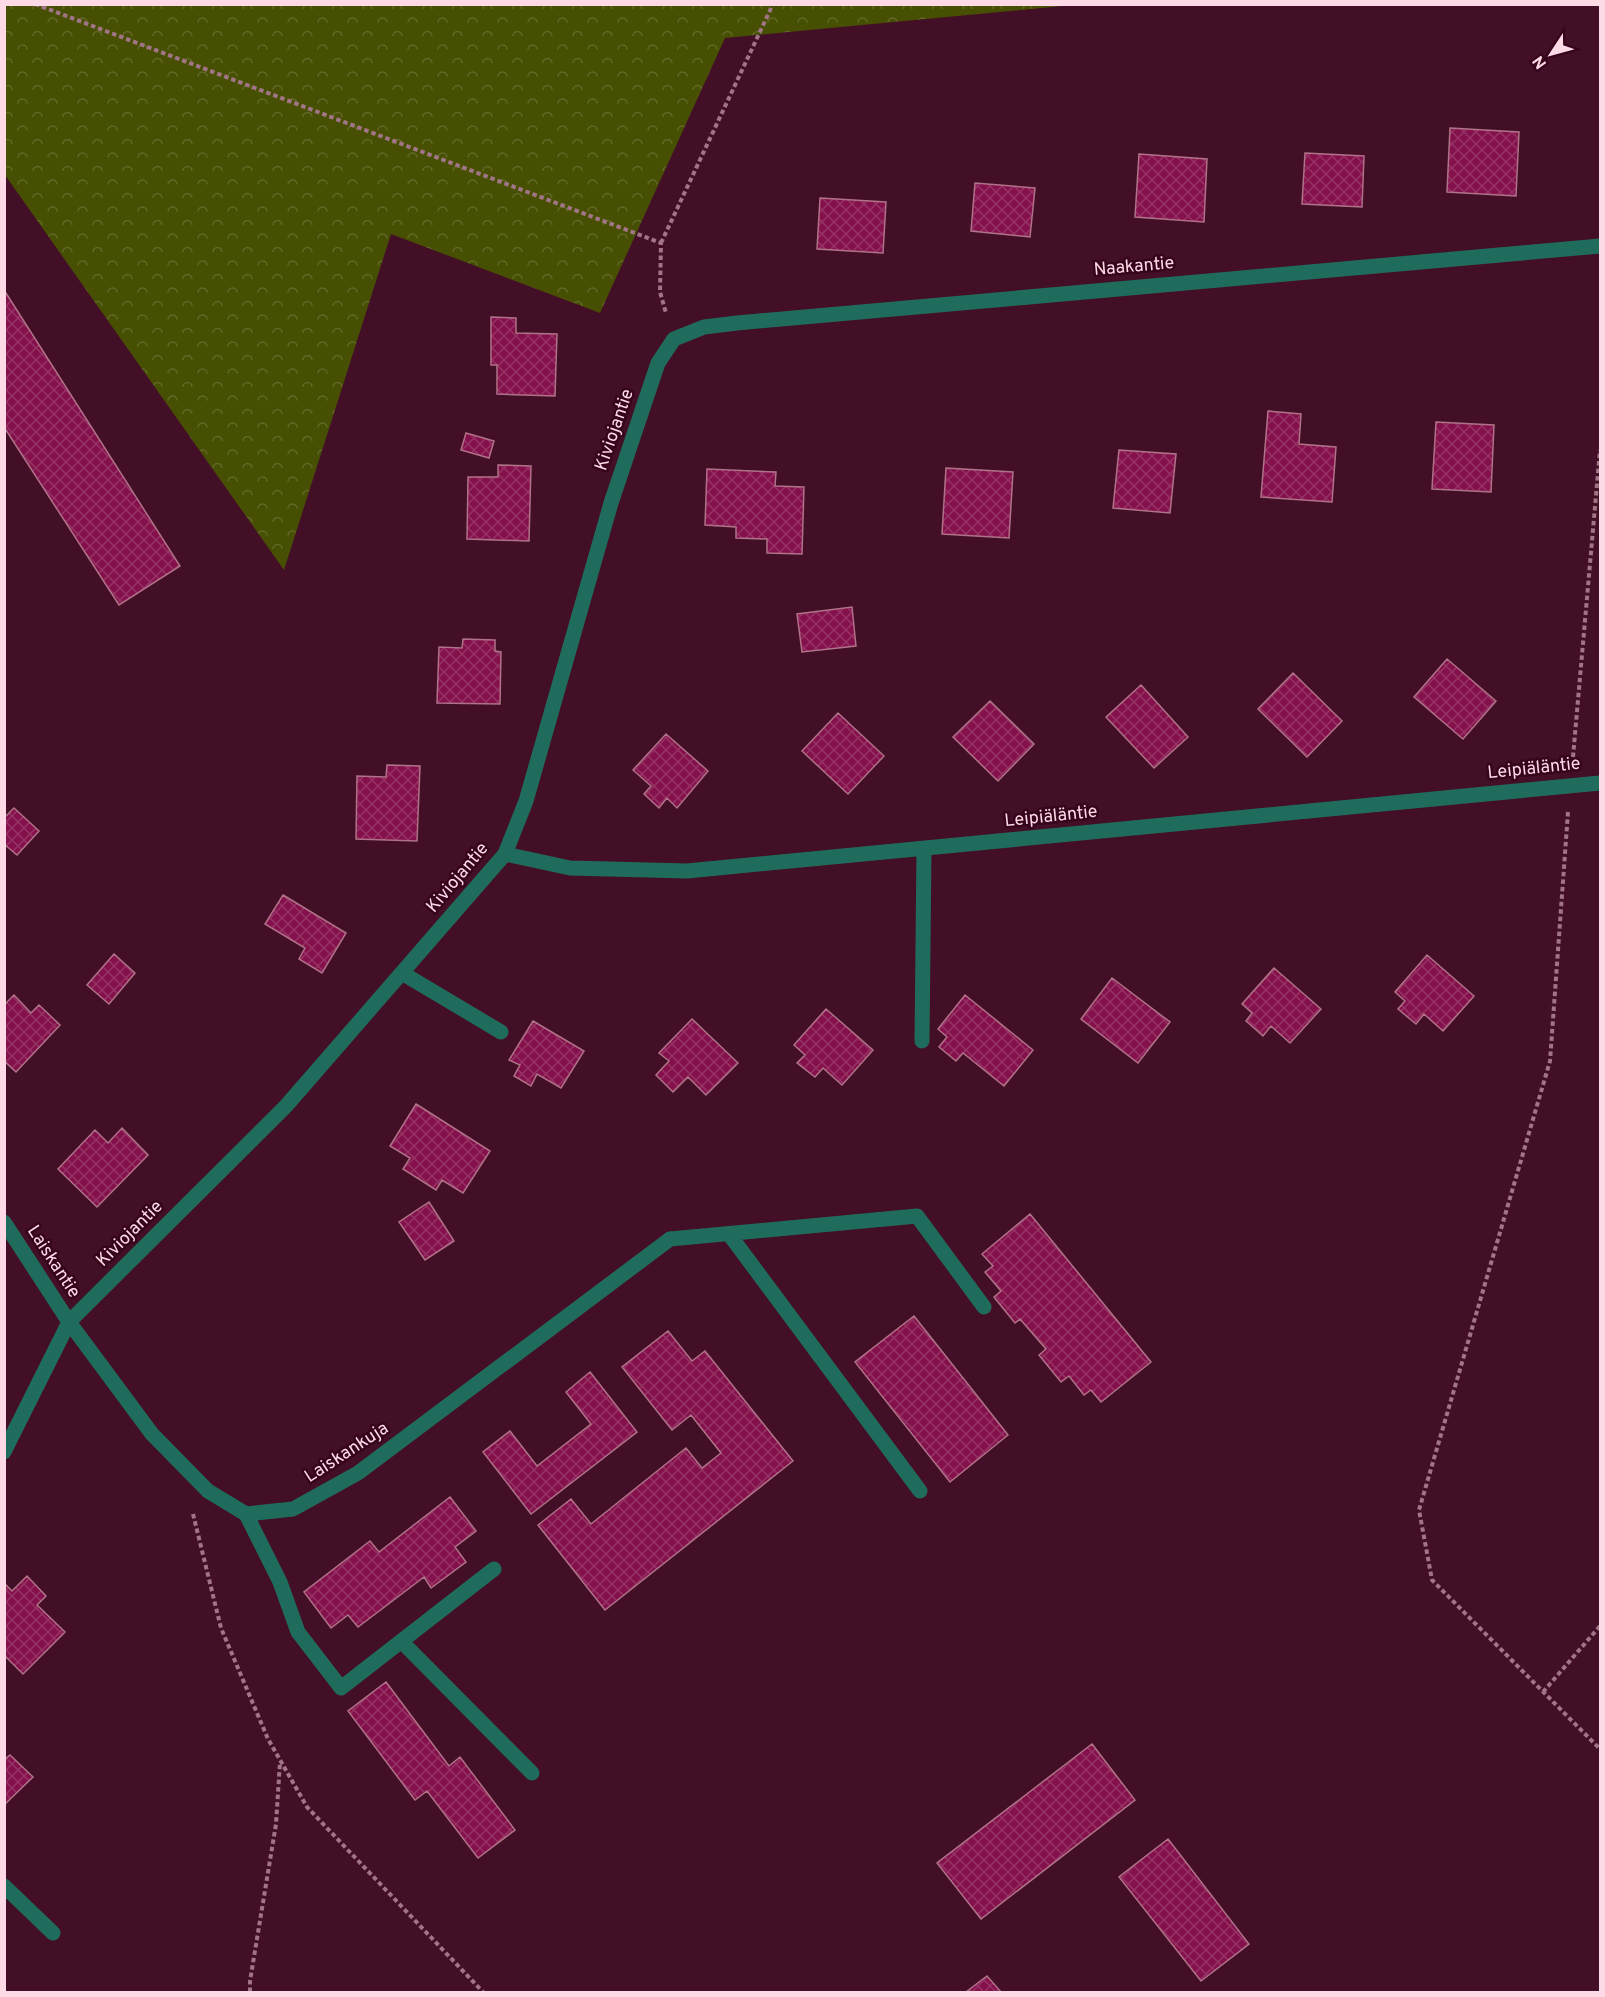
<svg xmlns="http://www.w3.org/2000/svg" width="1605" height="1997" viewBox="0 0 1605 1997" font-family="Overpass,sans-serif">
<defs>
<pattern id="forest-crowns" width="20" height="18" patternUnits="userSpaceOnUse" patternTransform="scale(1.5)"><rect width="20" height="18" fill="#474f03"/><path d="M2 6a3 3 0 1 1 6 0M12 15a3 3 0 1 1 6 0" fill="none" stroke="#626828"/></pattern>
<pattern id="building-cross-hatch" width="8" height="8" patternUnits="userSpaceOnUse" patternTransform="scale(1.5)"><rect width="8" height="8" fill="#84114b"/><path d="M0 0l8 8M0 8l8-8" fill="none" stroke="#963365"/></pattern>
</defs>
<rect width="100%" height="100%" fill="#430f26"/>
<path fill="url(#forest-crowns)" d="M4,5L5,4L1073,5L725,38L600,313L391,234L284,570L5,175Z"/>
<path fill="url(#building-cross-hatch)" stroke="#b07288" stroke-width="1.5" d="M1450,128L1519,132L1516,196L1447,192Z
M1305,153L1364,156L1362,207L1302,204Z
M1139,154L1207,159L1204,222L1135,217Z
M975,183L1035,188L1030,237L971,231Z
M820,198L886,202L883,253L817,249Z
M4,290L180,566L119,605L4,427Z
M491,317L516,318V333L557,334L555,396L497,394V365H491Z
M1268,411L1301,414L1299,444L1336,447L1332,502L1261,497Z
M1436,422L1494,425L1491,492L1432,489Z
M466,433L494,441L489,458L461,450Z
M1119,450L1176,454L1170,513L1113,508Z
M498,465L531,466L529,541L467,539L468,477H498Z
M946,468L1013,472L1009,538L942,534Z
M707,469L776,472L775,486L804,487L802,554L767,553V539L736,538V527L705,525Z
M852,607L856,646L802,652L797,614Z
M463,639L495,640V651L501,652L500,704L437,703L439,647L462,648Z
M1447,659L1496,701L1463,739L1414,697Z
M1293,673L1342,721L1307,757L1258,709Z
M1141,685L1188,737L1154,768L1106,717Z
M990,701L1034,744L998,781L953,737Z
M838,713L884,756L848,794L802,751Z
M666,734L708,771L677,808L667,798L659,808L644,794L651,786L633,770Z
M387,765L420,766L417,841L356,839L357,776L386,777Z
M14,808L39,831L17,855L4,844V818Z
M283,895L346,933L322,973L299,959L305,948L265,924Z
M114,954L135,973L109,1004L87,985Z
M1427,955L1474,996L1443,1031L1424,1014L1416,1024L1398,1009L1405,1001L1395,992Z
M1274,968L1321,1009L1290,1043L1271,1026L1263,1036L1246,1021L1252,1013L1242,1004Z
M1112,978L1170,1022L1138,1063L1081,1019Z
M14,995L31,1013L39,1005L60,1025L16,1072L4,1061V1005Z
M965,995L1033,1050L1004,1086L963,1053L956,1061L939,1047L947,1037L938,1029Z
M826,1009L873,1050L842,1085L823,1068L815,1077L797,1063L805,1055L794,1045Z
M692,1019L738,1063L706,1095L688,1077L673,1092L656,1075L669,1061L659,1053Z
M533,1021L584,1051L561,1088L537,1074L531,1086L514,1076L520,1065L509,1060Z
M416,1104L490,1151L463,1193L442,1180L436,1190L403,1169L410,1158L390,1146Z
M122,1128L148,1155L97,1207L58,1169L95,1130L108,1143Z
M429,1202L454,1241L425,1260L399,1222Z
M1030,1214L1151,1362L1101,1402L1091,1390L1084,1395L1069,1376L1061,1382L1039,1355L1046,1349L1020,1319L1015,1323L994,1297L1001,1291L985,1272L993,1266L982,1254Z
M914,1316L1008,1435L950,1482L855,1362Z
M668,1331L692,1361L705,1351L793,1461L605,1610L538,1525L571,1499L591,1524L686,1448L702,1468L721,1453L691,1415L672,1430L622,1367Z
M590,1372L637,1432L531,1514L483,1452L510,1431L537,1466L591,1424L566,1392Z
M450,1497L476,1531L455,1547L466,1562L431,1588L424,1577L358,1627L348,1615L331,1628L304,1592L370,1541L379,1552Z
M27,1576L46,1596L37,1605L65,1632L23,1674L4,1655V1586L6,1585L12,1591Z
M386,1682L449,1766L460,1757L515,1830L478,1858L427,1791L415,1800L348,1711Z
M1092,1744L1135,1800L981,1919L937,1863Z
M10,1755L33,1777L4,1805V1760Z
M1168,1839L1249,1944L1201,1981L1119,1877Z
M987,1976L1001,1992H966Z"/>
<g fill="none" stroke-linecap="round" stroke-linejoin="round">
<path stroke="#a17586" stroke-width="4" stroke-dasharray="4.5 3" stroke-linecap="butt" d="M35,4L661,243L660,292L666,313
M661,243L773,4
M1573,757L1600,450
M1568,812L1550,1061L1419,1510L1432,1580L1600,1749
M193,1514L221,1628L268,1739L307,1807L483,1992
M1543,1692L1600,1626
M250,1992V1981L276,1824L280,1762"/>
<path stroke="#206c5c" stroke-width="15" d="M402,973L501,1032
M922,1041L924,849
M729,1234L920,1491
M670,1239L917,1216L984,1307
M246,1514L280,1582L298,1632L341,1688L494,1569
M401,1641L532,1773
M4,1886L53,1933"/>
<path stroke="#206c5c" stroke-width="15" d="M505,854L570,868L687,871L1600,783
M4,1222L69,1322L152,1434L208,1491L246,1514L293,1509L358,1473L670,1239
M4,1452L69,1322L286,1106L505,854L526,801L611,503L658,363L674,339L704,327L737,323L1600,246"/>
</g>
<g text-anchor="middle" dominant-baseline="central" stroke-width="5" stroke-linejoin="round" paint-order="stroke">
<g font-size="18" fill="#fddae5" stroke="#37041d">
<text transform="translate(1134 267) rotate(-5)">Naakantie</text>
<text transform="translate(615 430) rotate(-71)">Kiviojantie</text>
<text transform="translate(1534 769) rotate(-6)">Leipiäläntie</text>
<text transform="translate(1051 817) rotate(-6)">Leipiäläntie</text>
<text transform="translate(458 878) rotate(-50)">Kiviojantie</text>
<text transform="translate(130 1234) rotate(-45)">Kiviojantie</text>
<text transform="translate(53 1262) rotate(57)">Laiskantie</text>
<text transform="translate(347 1453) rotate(-33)">Laiskankuja</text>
</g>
</g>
<rect width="1605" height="1997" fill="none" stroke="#fddae5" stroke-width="12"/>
<g transform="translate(1551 54) rotate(234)" stroke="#37041d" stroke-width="4.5" paint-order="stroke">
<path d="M0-4.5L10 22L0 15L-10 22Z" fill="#fddae5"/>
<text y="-9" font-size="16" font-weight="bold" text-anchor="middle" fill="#fddae5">N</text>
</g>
</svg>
